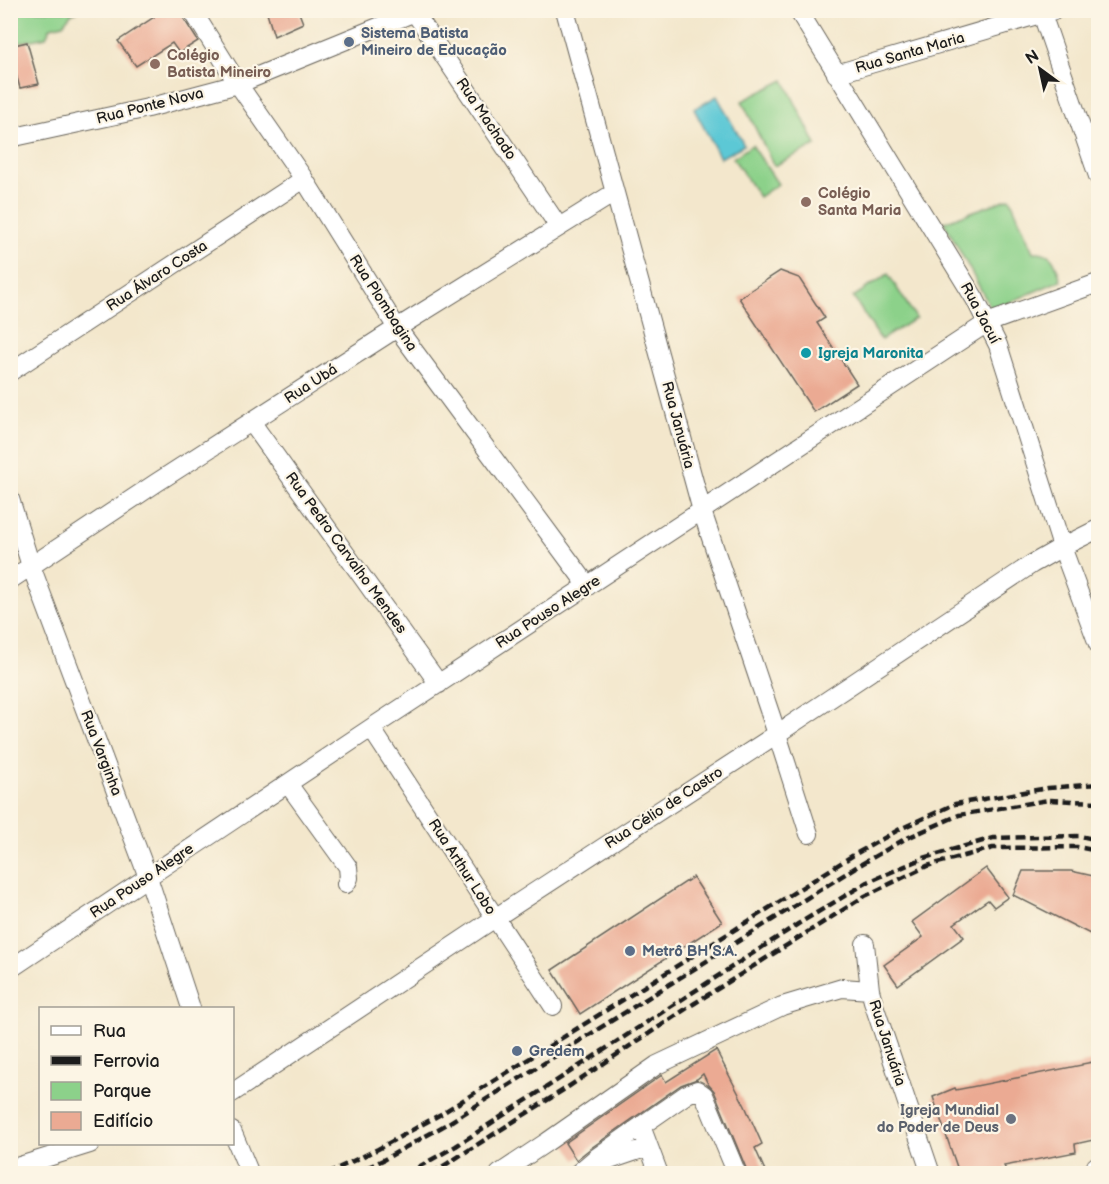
<svg xmlns="http://www.w3.org/2000/svg" width="1109" height="1184" viewBox="0 0 1109 1184" font-family="'Balsamiq Sans',sans-serif">
<rect width="100%" height="100%" fill="#fcf5e5"/>
<filter id="ink" filterUnits="userSpaceOnUse"><feTurbulence type="fractalNoise" baseFrequency=".0167" numOctaves="2"/><feDisplacementMap in="SourceGraphic" scale="12" xChannelSelector="R" yChannelSelector="G"/><feConvolveMatrix kernelMatrix="1 2 1 2 8 2 1 2 1" color-interpolation-filters="sRGB"/></filter>
<filter id="wash" filterUnits="userSpaceOnUse"><feTurbulence type="fractalNoise" baseFrequency=".008" numOctaves="4" result="noise"/><feDisplacementMap in="SourceGraphic" scale="24" xChannelSelector="R" yChannelSelector="G"/><feGaussianBlur stdDeviation="1.35" result="paint"/><feColorMatrix in="noise" values="0 0 0 0 0 0 0 0 0 0 0 0 0 0 0 0 0 1.4 0 .05"/><feComposite in="paint" operator="in"/></filter>
<g filter="url(#wash)">
<rect width="100%" height="100%" fill="#f3e7cc"/>
<path fill="#8cd18a" stroke="#547653" stroke-width="1.5" d="M18,11V10L78,11L71,14L63,24L51,27L46,37L21,42L11,39C10,31 8,22 16,18Z
M784,80L816,145L774,166L742,101Z
M752,145L778,184L759,197L733,158Z
M1010,198L1033,252C1054,251 1055,263 1061,280L992,310L944,222Z
M888,274L916,318L881,340L853,297Z"/>
<path fill="#5cc8d5" stroke="#3c7278" stroke-width="1.5" d="M717,96L744,145L720,158L694,109Z"/>
<g id="blocks">
<path fill="#ebaa93" d="M149,10H181L182,16L198,41L179,53L172,43L136,66L118,41L154,17Z
M266,10H298L303,23L274,36Z
M27,42L39,84L20,88L16,74L10,76V46Z
M780,271L799,278L825,318L817,323L857,384L814,412L739,298Z
M986,868L1008,897L994,907L988,900L954,924L964,937L898,985L884,965L923,937L912,922Z
M1023,871H1071L1098,877V938L1013,895Z
M693,877L722,922L580,1014L552,970Z
M716,1050L745,1106L762,1144L755,1148L766,1173H748L714,1091L708,1084L703,1074L697,1079L681,1085L591,1148L576,1160L565,1143L662,1075L666,1082Z
M1098,1061V1139L1075,1144L1076,1152L1004,1166L1006,1170L993,1173H959L933,1097L955,1088L956,1090L1082,1065V1064Z"/>
</g>
</g>
<g filter="url(#ink)">
<use href="#blocks" fill-opacity="0" stroke="#67635a" stroke-width="1.5"/>
<g fill="none" stroke-linecap="round" stroke-linejoin="round">
<defs>
<path id="minor" d="M192,10L238,84L304,179L397,328L588,586
M413,10L559,227
M565,10L702,511L777,734L809,834
M798,10L975,299L998,345L1062,547L1098,644
M1042,14L1098,176
M836,74L1054,10
M10,138L148,108L238,84L420,10
M10,372L304,179
M252,423L439,684
M10,499L31,566L148,877L191,1008
M10,580L156,483L397,328L614,193
M371,728L553,1006
M288,784L348,867L349,878L346,884
M865,944L870,990L875,1008L931,1174
M10,969L371,728L987,323L1098,283
M232,1093L495,918L777,734L1032,564L1062,547L1098,529
M232,1131L250,1174
M598,1164L648,1147
M10,1169L90,1144
M499,1174L547,1142L657,1065L782,1006L842,988L870,990
M577,1174L597,1157L641,1126
M659,1174L641,1126L687,1094L697,1090L704,1095L737,1174
M1094,1174L1096,1166"/>
</defs>
<use href="#minor" stroke="#67635a" stroke-width="20"/>
<use href="#minor" stroke="#fff" stroke-width="18"/>
<path stroke="#1c1c1c" stroke-width="4.5" stroke-dasharray="9 4.5" stroke-linecap="butt" d="M326,1174L378,1149L441,1114L852,856L900,829L955,804L1048,788L1098,784
M354,1174L383,1160L447,1124L858,866L905,839L959,815L1048,800L1098,802
M406,1174L456,1146L798,924L868,882L924,858L993,838L1080,836L1098,840
M431,1174L568,1087L695,1003L865,896L927,866L993,848L1077,847L1098,851"/>
</g>
</g>
<g fill="#5c6f8a" stroke="#fcf5e5" stroke-width="2">
<circle cx="349" cy="42" r="6"/>
<circle cx="630" cy="951" r="6"/>
<circle cx="517" cy="1051" r="6"/>
</g>
<g fill="#8d6e63" stroke="#fcf5e5" stroke-width="2">
<circle cx="155" cy="64" r="6"/>
<circle cx="806" cy="202" r="6"/>
</g>
<circle fill="#0f9aa8" stroke="#fcf5e5" stroke-width="2" cx="806" cy="353" r="6"/>
<circle fill="#6b7280" stroke="#fcf5e5" stroke-width="2" cx="1011" cy="1119" r="6"/>
<g text-anchor="middle" dominant-baseline="central" stroke-width="4.5" stroke-linejoin="round" paint-order="stroke">
<g font-size="15" font-weight="bold" fill="#4e5e75" stroke="#fcf5e5" text-anchor="start">
<text x="361" y="33">Sistema Batista<tspan x="361" dy="17">Mineiro de Educação</tspan></text>
<text x="642" y="951">Metrô BH S.A.</text>
<text x="529" y="1051">Gredem</text>
</g>
<g font-size="15" fill="#1c1c1c" stroke="#fcf5e5">
<text transform="translate(910 53) rotate(-16)">Rua Santa Maria</text>
<text transform="translate(150 106) rotate(-14)">Rua Ponte Nova</text>
<text transform="translate(486 119) rotate(56)">Rua Machado</text>
<text transform="translate(157 276) rotate(-33)">Rua Álvaro Costa</text>
<text transform="translate(383 303) rotate(57)">Rua Plombagina</text>
<text transform="translate(980 313) rotate(62)">Rua Jacuí</text>
<text transform="translate(311 384) rotate(-33)">Rua Ubá</text>
<text transform="translate(678 425) rotate(75)">Rua Januária</text>
<text transform="translate(346 553) rotate(54)">Rua Pedro Carvalho Mendes</text>
<text transform="translate(548 612) rotate(-33)">Rua Pouso Alegre</text>
<text transform="translate(101 753) rotate(69)">Rua Varginha</text>
<text transform="translate(664 808) rotate(-33)">Rua Célio de Castro</text>
<text transform="translate(462 867) rotate(57)">Rua Arthur Lobo</text>
<text transform="translate(142 881) rotate(-34)">Rua Pouso Alegre</text>
<text transform="translate(887 1043) rotate(72)">Rua Januária</text>
</g>
<g font-size="15" font-weight="bold" fill="#785e54" stroke="#fcf5e5" text-anchor="start">
<text x="167" y="55">Colégio<tspan x="167" dy="17">Batista Mineiro</tspan></text>
<text x="818" y="193">Colégio<tspan x="818" dy="17">Santa Maria</tspan></text>
</g>
<g font-size="15" font-weight="bold" fill="#0d838f" stroke="#fcf5e5" text-anchor="start">
<text x="818" y="353">Igreja Maronita</text>
</g>
<g font-size="15" font-weight="bold" fill="#5b616d" stroke="#fcf5e5" text-anchor="end">
<text x="999" y="1110">Igreja Mundial<tspan x="999" dy="17">do Poder de Deus</tspan></text>
</g>
</g>
<rect width="1109" height="1184" fill="none" stroke="#fcf5e5" stroke-width="36"/>
<rect x="39" y="1007" width="195" height="138" fill="#fcf5e5" stroke="#a29e95" stroke-width="1.5"/>
<rect x="51" y="1026" width="30" height="9" fill="#ffffff" stroke="#a29e95" stroke-width="1.5"/>
<text x="93" y="1037" font-size="18" fill="#1c1c1c">Rua</text>
<rect x="51" y="1056" width="30" height="9" fill="#1c1c1c" stroke="#a29e95" stroke-width="1.5"/>
<text x="93" y="1067" font-size="18" fill="#1c1c1c">Ferrovia</text>
<rect x="51" y="1082" width="30" height="18" fill="#8cd18a" stroke="#a29e95" stroke-width="1.5"/>
<text x="93" y="1097" font-size="18" fill="#1c1c1c">Parque</text>
<rect x="51" y="1112" width="30" height="18" fill="#ebaa93" stroke="#a29e95" stroke-width="1.5"/>
<text x="93" y="1127" font-size="18" fill="#1c1c1c">Edifício</text>
<g transform="translate(1040 69) rotate(327)" stroke="#fcf5e5" stroke-width="4.5" paint-order="stroke">
<path d="M0-4.5L10 22L0 15L-10 22Z" fill="#1c1c1c"/>
<text y="-9" font-size="16" font-weight="bold" text-anchor="middle" fill="#1c1c1c">N</text>
</g>
</svg>
